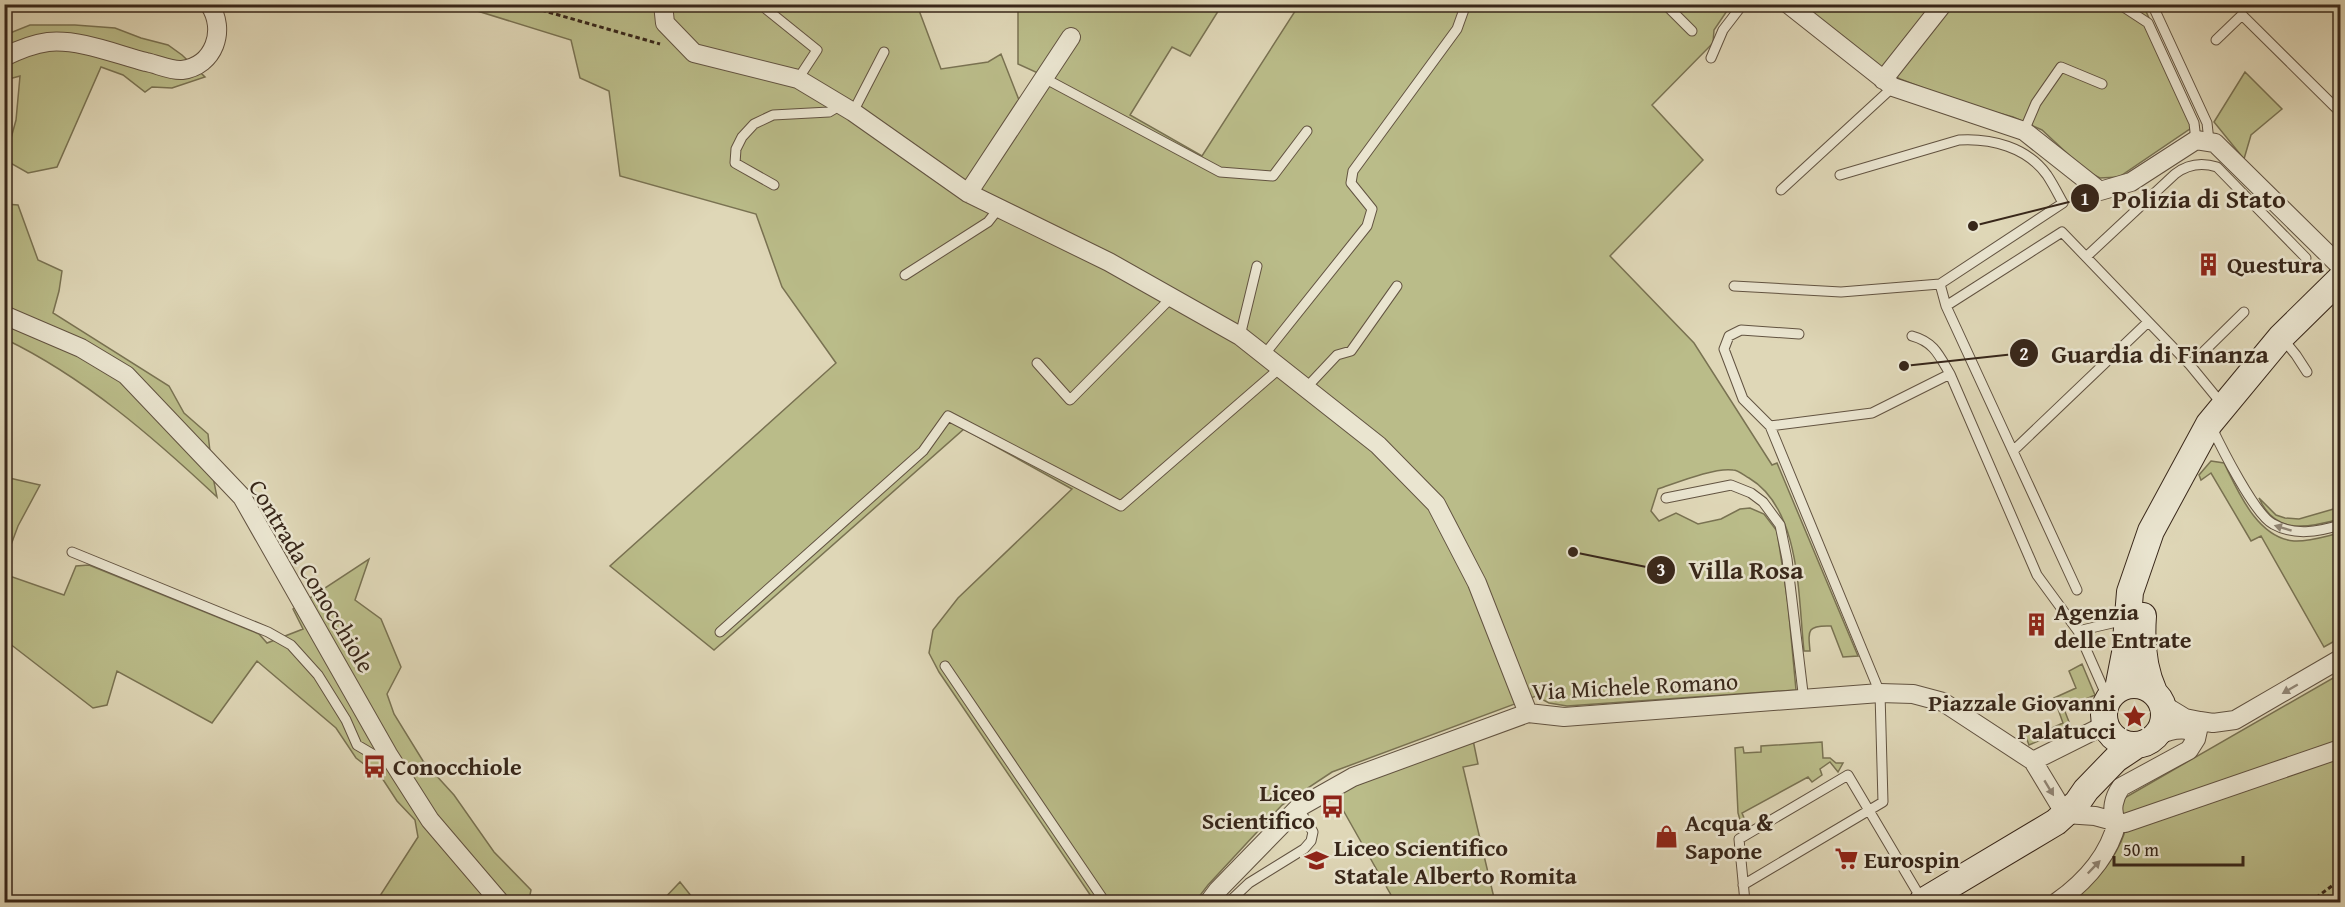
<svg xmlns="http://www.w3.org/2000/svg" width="2345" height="907" viewBox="0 0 2345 907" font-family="'Gentium Book Plus',serif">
<rect width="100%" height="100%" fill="#dfd7b7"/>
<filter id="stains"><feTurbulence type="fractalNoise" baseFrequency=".00333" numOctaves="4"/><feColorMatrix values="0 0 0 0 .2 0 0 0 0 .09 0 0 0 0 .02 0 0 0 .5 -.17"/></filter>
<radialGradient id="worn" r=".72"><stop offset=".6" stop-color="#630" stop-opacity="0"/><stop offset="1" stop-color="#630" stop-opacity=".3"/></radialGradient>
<path fill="#babc89" stroke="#797252" stroke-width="1.5" d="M458,5H917L941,69L988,62L1001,54L1019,100L1038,73L1018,64V5H1222L1190,56L1172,47L1130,115L1202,156L1299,5H1731L1714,30L1713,43L1652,105L1703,160L1610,256L1694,343L1772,465L1777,463L1858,656L1843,657L1831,626C1807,625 1808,630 1810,651H1804C1798,597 1801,509 1749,478C1745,476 1738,470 1733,470C1715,467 1676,483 1658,489L1651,511L1659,521L1676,513L1698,524L1721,519L1740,509L1750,508L1764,514L1777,531L1788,604L1796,690L1567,706L1549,703L1536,696L1332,772L1282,805L1208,885L1195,902H1095L939,672L929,653L933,630L958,598L1072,489L964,429L714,650L610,566L836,363L782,287L756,214L620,176L609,91L580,78L571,40Z
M1798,5H2143L2199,126L2190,129L2119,177L2100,178L2086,171L2042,130L2013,117L1965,104L1900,79L1878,67Z
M30,25H75L115,28L141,38L168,45L182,55L205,77L172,88L152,87L145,92L123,75L101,67L57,167L28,173L5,160L16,120L20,76L5,80V35Z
M2245,72L2282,109L2251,135L2244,159L2214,122Z
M5,204L18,205L38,260L62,271L59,291L53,313L169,386L184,413L208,434L213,477L217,497C153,437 84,377 5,339Z
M2211,461L2224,463C2238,491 2257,538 2294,541C2309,542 2326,536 2340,533V638L2324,647L2261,536L2251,541L2211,473L2201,480L2199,475Z
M5,477L40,485L18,526L5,561Z
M2259,498L2276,515L2285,518L2299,519L2337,508L2340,519C2308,528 2275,535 2259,498Z
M369,559L355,600L381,619L401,667L387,694L394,714L423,761L454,795L494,852L531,890L529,900L519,902H376L418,837L415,820L397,801L382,778L356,758L336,728L257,661L212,723L117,671L107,705L93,708L5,640L4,574L64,595L76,566L89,565L259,634L267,643L303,629L293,609Z
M2082,664L2095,695L2064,709L2071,727L2029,745L2023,729L2027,727L2032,737L2063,723L2054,698L2076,688L2069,671Z
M2340,674V902H2070C2098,881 2121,853 2129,818L2119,811L2121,800Z
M1473,740L1478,764L1463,767L1495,902H1395L1334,794Z
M1822,742L1823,758H1830L1836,763H1843L1838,772L1830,762L1820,769L1822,775L1812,782L1808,777L1742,813L1747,825L1742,827L1738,813L1735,748L1743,747L1744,753L1761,752V746Z
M680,882L696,902H661Z"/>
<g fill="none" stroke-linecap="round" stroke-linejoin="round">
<defs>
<path id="service" d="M760,4L817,50L798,79
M1665,4L1692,31
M2119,4L2148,23L2194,123L2196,140
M2152,4L2207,123L2209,141
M2216,40L2242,15L2340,112
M1711,58L1723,30L1743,4
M1044,78L1220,172L1273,176L1307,131
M853,112L884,52
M2024,131L2036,103L2061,67L2102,84
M774,185L735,163L736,149L742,137L754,124L773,115L829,112L841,105
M1781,190L1893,87
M2086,257L2175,174C2188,164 2201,162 2217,167L2306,258
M905,275L988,222L999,208
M1940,284L1946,306
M1734,286L1841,292L1940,284L2063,203C2058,194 2053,184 2047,175C2027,147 1991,138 1959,140L1840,175
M1240,336L1257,266
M1912,336C1934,342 1939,355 1950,374L2037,575L2078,631L2108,699
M2283,339L2296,355L2307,372
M1264,355L1367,226L1372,209L1351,183L1353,171L1457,29L1466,4
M1037,363L1070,400L1172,297
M2190,365L2244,312
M1306,388L1337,355L1351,351L1397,286
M1770,426L1743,399L1724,349L1729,336L1741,330L1799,334
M2211,426C2221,447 2255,515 2273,524C2294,536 2318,532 2340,525
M2013,451L2148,322
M1666,498L1731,485L1751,493L1763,502L1780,525L1787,559L1804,701
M72,552L268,632L291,645L318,675L346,720L357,745L374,755L388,754
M2077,590L1946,306L2062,232L2190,365L2222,404
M2078,631L2125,620
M720,632L923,451L948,416L1121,506L1280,368
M945,666L1105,902
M1743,885L1883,802L1880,693L1770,426L1872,413L1950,374
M1582,901L1583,902
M1229,902L1249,883L1304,849L1311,841L1313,832L1298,808
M1745,902L1739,839L1848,775L1922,900"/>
<path id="minor" d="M663,4L665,23L694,53L798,79L853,112L968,193L1109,262L1240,336L1378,445L1436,504L1477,583L1528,713
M1788,4L1893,87L2024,131L2100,191L2131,182L2196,140L2215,143L2340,266
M4,57C18,50 33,44 48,42C80,39 115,54 146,62C157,64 171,71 182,70C214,66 227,30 209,4
M1883,80L1943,4
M968,193L1071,37
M4,315L81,348L126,375L242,497L388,754L430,820L500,902
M2162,704L2185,718L2200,721L2213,723L2235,720L2340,659
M2200,721L2196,739L2189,750L2121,787C2114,797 2110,811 2117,822L2125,823L2340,749
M2152,739C2165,732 2174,728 2189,730L2196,739
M2033,761L2065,814L2095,816L2117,822C2109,855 2085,882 2057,902
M1209,902L1218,890L1298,808L1353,777L1528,713L1564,717L1880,693L1913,694L1943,702L2033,761L2105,725"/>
<path id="secondary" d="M2143,616C2141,643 2143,668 2154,692
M2104 715a30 30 0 1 1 60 0a30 30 0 1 1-60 0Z
M2118,689L2125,653L2130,592L2151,531L2209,424L2281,337L2340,279
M1922,902L2056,822L2077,803L2086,790L2116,759L2137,745"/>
</defs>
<use href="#service" stroke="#625341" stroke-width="11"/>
<use href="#minor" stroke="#625341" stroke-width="20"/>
<use href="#secondary" stroke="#38271a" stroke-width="28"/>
<path stroke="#38271a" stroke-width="3" stroke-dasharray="4.5 3" stroke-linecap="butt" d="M520,4L660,44
M2310,902L2340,880"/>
<use href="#service" stroke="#eae5d0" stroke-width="9"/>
<use href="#minor" stroke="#eae5d0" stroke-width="18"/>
<use href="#secondary" stroke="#eae5d0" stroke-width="26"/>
</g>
<defs><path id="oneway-solid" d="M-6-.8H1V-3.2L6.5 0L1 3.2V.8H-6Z" transform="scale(1.5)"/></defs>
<g fill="#918675">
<use href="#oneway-solid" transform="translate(2283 528) rotate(-163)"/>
<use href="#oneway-solid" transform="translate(2290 689) rotate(150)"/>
<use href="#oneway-solid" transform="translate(2049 788) rotate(59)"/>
<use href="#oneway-solid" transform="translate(2094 867) rotate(-46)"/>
</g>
<defs>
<symbol id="building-bare" viewBox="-9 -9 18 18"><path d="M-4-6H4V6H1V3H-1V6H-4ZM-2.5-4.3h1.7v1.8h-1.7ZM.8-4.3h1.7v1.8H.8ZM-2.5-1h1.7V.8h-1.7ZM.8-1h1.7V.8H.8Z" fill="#8f2418" stroke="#eae5d0" stroke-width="2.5" paint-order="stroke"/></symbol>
<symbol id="sight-bare" viewBox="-9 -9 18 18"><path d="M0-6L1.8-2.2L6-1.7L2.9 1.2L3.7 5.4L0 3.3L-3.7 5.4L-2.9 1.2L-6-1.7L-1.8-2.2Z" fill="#8f2418" stroke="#eae5d0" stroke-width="2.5" paint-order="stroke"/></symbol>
<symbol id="bus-bare" viewBox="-9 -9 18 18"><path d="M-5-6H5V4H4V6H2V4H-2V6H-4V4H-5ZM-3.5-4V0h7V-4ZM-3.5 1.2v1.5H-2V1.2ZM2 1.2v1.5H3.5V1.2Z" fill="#8f2418" stroke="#eae5d0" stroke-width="2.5" paint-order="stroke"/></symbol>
<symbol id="shop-bare" viewBox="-9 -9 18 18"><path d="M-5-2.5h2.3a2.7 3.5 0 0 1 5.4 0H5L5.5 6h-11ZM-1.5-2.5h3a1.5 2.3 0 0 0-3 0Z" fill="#8f2418" stroke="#eae5d0" stroke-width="2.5" paint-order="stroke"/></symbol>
<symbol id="supermarket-bare" viewBox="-9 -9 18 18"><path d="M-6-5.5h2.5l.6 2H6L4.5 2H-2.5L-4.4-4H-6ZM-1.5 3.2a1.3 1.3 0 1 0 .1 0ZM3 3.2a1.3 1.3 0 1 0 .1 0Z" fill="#8f2418" stroke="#eae5d0" stroke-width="2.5" paint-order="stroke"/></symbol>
<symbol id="school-bare" viewBox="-9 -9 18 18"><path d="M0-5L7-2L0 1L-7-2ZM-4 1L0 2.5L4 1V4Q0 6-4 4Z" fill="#8f2418" stroke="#eae5d0" stroke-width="2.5" paint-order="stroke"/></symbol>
</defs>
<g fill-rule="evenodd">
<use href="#building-bare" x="2192" y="248" width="33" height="33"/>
<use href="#building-bare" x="2020" y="608" width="33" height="33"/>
<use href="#sight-bare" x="2118" y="700" width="33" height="33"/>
<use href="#bus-bare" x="358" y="750" width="33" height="33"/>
<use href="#bus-bare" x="1316" y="790" width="33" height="33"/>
<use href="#shop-bare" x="1650" y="820" width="33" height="33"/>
<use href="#supermarket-bare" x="1830" y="842" width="33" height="33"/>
<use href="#school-bare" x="1300" y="844" width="33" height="33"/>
</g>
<g text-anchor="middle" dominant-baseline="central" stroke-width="5" stroke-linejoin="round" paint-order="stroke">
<g font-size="24" font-weight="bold" fill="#38271a" stroke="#eae5d0" text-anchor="start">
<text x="2227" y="264">Questura</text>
<text x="2054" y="611">Agenzia<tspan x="2054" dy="28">delle Entrate</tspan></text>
<text x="2116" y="702" text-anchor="end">Piazzale Giovanni<tspan x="2116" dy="28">Palatucci</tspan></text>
<text x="393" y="766">Conocchiole</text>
<text x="1315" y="792" text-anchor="end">Liceo<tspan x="1315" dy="28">Scientifico</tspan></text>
<text x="1685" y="822">Acqua &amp;<tspan x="1685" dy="28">Sapone</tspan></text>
<text x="1334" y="847">Liceo Scientifico<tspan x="1334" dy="28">Statale Alberto Romita</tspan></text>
<text x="1864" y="859">Eurospin</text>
</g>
<g font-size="24" fill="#38271a" stroke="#eae5d0">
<text transform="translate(312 576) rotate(59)">Contrada Conocchiole</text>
<text transform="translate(1635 686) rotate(-3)">Via Michele Romano</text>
</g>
</g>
<path fill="none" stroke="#38271a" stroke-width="2" d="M1973 226L2085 198M1904 366L2024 353M1573 552L1661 570"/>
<g fill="#38271a" stroke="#eae5d0" stroke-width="2">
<circle cx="1973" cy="226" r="6"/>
<circle cx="1904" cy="366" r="6"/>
<circle cx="1573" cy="552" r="6"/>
<circle cx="2085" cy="198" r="15"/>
<circle cx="2024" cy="353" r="15"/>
<circle cx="1661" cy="570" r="15"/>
</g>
<g font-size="18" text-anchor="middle" font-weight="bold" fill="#fff">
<text x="2085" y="205">1</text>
<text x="2024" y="360">2</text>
<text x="1661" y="576">3</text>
</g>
<g font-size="26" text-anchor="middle" font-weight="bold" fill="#38271a" stroke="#eae5d0" stroke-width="5" stroke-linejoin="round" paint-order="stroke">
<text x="2199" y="208">Polizia di Stato</text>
<text x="2160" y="363">Guardia di Finanza</text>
<text x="1746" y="579">Villa Rosa</text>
</g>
<rect width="2345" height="907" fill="none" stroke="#dfd7b7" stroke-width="24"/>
<rect x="6" y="6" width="2333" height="895" fill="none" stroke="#38271a" stroke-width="3"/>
<rect x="12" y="12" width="2321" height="883" fill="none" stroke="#38271a" stroke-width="1.5"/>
<path d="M2114 856v9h129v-9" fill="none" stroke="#38271a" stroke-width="3"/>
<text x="2123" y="856" font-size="18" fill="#38271a" stroke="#eae5d0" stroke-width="4.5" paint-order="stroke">50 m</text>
<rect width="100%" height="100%" filter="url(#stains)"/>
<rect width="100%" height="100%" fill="url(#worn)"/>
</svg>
